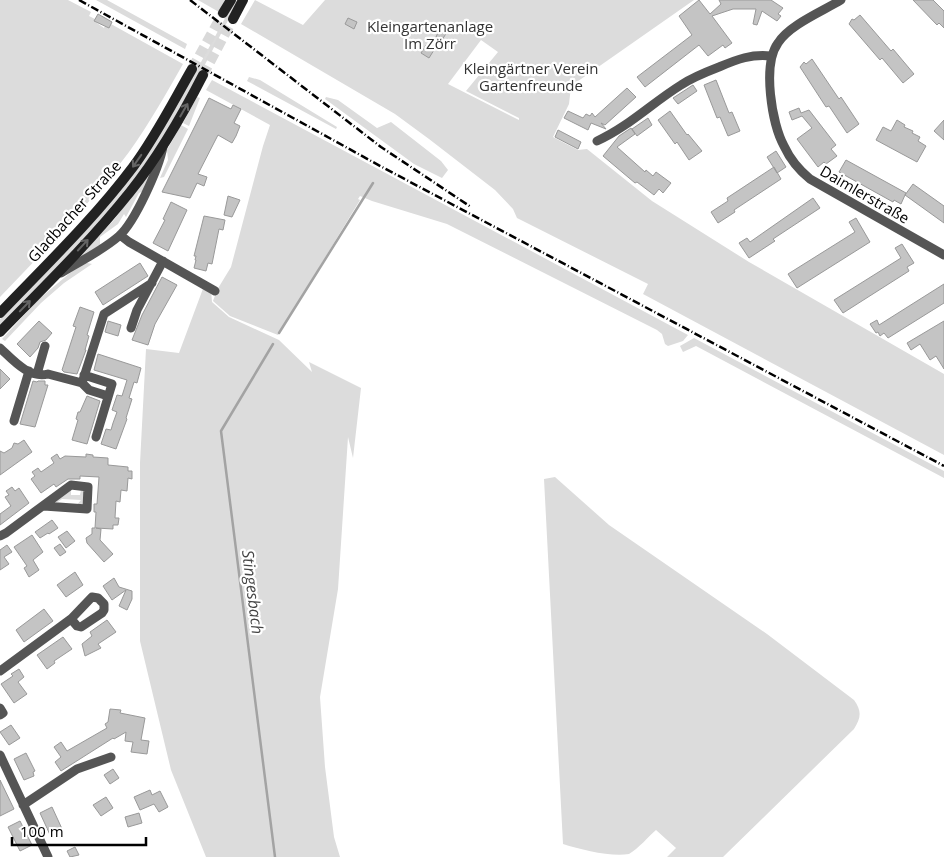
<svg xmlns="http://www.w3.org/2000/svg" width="944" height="857" viewBox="0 0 944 857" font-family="'Open Sans',sans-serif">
<rect width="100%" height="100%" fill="#fff"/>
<path fill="#dcdcdc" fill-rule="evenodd" d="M0,0H68L91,12L89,16L95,19L94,21L104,28L105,26L109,28L111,24L183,64C166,94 149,124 129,152C90,204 45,250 0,297Z
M96,0H107L187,44L185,49Z
M198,0H225L219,12Z
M235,0H239C208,57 179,120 140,171C98,227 47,276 0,327V319L52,266L189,84Z
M255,0L303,25L325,0H694L571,86L569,104L553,137L578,150L587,149L652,201L749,262L944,374V455L643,294L648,284L517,218L513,209L495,190L429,139L395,114L241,24ZM481,40L498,52L466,91L519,118V120L448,84Z
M249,77L260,80L337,127L336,129L247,81Z
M212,80L688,335L683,341L668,346L665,344L662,334L657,330L447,224L372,201L360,196L358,199L360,200L278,335L230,316L213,301L217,290L231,267L263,146L270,125L206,90Z
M197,97L200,98L189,126L183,123Z
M326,97L338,100L377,128L391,122L441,161L448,170L442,178L414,164L325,99Z
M181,125L188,129L164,177L160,178L168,160L167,150Z
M153,169L144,191L139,193L126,217L124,214L118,224L100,237V245L74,262L113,221Z
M83,262L92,264L64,283L41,303L5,341L2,339L39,299Z
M204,286L211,290L212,302L229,317L279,340L312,372L309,362L361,388L353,458L348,437L338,589L320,697L325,767L334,837L340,857H206L171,770L140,641V463L146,349L179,353Z
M694,338L944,471V478L696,346L683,352L680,346Z
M555,477L609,525L767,634L854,700C862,711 861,718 854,729L723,857H667L676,848L656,830C648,837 639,848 629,854C611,857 582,850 563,844L544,479Z
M71,489V495H80L81,490L84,491L83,504L76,506L81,500L62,499L55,504V500Z"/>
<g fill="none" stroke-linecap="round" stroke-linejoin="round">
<path stroke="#a3a3a3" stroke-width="2.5" d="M279,333L373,183
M273,344L221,431L275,857"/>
</g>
<path fill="#c4c4c4" stroke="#999" d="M699,0L710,14L721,4L719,0H771L783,8L778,14L781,16L777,21L762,11L757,25L753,24L756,9H733L712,16L732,43L725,48L723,45L708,56L699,45L645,87L637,77L692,35L679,16Z
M913,0H933L944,11V28L939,23L937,25Z
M98,14L112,22L109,28L94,21Z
M860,15L891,51L893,49L914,74L903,83L882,58L880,60L849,24L852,19L854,20Z
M348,18L357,22L354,29L345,24Z
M440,28L447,32L442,40L436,37Z
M426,45L434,50L429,58L421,53Z
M812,59L839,99L841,97L859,124L847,133L829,106L826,107L800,67L804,62L806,64Z
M716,80L729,113L732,112L740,131L728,136L720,117L717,118L704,85Z
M693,85L697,91L678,104L673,98Z
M627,88L636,97L605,125L601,123L606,129L591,123L588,130L564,118L568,111L583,118L586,114L590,116L592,113L595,117Z
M209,98L231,109L233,105L241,109L234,123L240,126L236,136L232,143L218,135L198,174L207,177L204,186L197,183L190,198L162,192Z
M799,108L801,113L809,110L836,145L831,149L837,156L826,164L824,162L818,167L797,139L812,128L802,116L792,120L789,112Z
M670,111L687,135L688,134L702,151L689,160L677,142L675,144L658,120Z
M648,118L652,125L637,136L632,129Z
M897,120L905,125L904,127L913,131L912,133L920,137L918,141L926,146L917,162L876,140L883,127L891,131Z
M944,120V140L934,131Z
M631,128L635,134L617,147L645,172L646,170L653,176L656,172L671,183L663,193L659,189L654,195L637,182L635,183L603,156L619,136Z
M558,130L581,142L578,149L555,137Z
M776,151L786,167L777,173L767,157Z
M846,160L906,193L905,195L913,184L944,206V223L905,195L901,204L894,200L893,202L839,172Z
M774,167L781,179L734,210L735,212L718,223L711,212L728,201L727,198Z
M228,196L240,200L232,217L224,215Z
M813,198L820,208L773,239L775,241L749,258L739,243L747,238L750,242Z
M171,202L187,210L168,251L153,243L165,220L163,219Z
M204,216L225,220L223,230L219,229L212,264L208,263L206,271L194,268L196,260H195L196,256H194Z
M856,218L870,242L797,288L788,274L855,232L849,222Z
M902,244L914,263L907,267L909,271L843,313L834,300L901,258L895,248Z
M140,263L148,276L103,305L95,292Z
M162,277L177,285L155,324L148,345L132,340L142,315Z
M944,284V303L888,338L884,333L880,336L878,332L876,333L870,324L877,320L879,325Z
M80,307L94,312L87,335L89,336L85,350H86L77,374L64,372L62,370L76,327L73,326Z
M39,321L52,333L46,340L40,342L38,348L30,357L17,344Z
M108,321L121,325L118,336L105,332Z
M944,321V369L936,356L930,360L920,344L911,350L907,343Z
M98,354L141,368L137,383L134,382L129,398L132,399L126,418L127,419L116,449L101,444L106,429L111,430L113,423L117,412L112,410L117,395L122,396L127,380L94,370Z
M0,369L10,379L0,389Z
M33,381L37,382L38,381H45V385H48L35,427L20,424Z
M87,396L100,401L87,444L72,440L78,420L76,419L78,412H80Z
M24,440L32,452L0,475V451L4,453L12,448L14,443L18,444Z
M57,454L60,459L65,456L86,457V454L93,455V457L108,458V465L128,467V471H132V479L128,478L127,491L121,490L120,502L116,501L115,518H119L118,525H113V529L96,528L101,529L100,540L113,554L104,562L87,543L86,538L92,534V528H95L96,512H94V504H97L99,477L80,476V479H68L56,487L54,484L41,493L31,479L35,476L32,472L38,468L41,472L54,463L51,458Z
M12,487L15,491L19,488L29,503L0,525V514L11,506L5,497L9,495L6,491Z
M52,520L58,528L49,534L48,533L40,538L35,532Z
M67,531L75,541L66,548L58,537Z
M32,535L43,552L33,560L39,570L29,577L24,568L27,566L14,547Z
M60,544L66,552L60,556L54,548Z
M7,545L12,552L4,557L9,564L0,570V550Z
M75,572L83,585L66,597L57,585Z
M114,578L119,587L132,591V599L127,610L119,606L126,590L112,600L103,586Z
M44,609L53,621L24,642L16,630Z
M107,620L116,632L98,644L101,648L85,656L82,644L92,636L90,632Z
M63,637L72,649L54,661L55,663L47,669L37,655Z
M19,669L24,677L18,682L27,694L14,703L1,684L13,676L11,674Z
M110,709L121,710L120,713L145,718L141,740L149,741L147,754L131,752L133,742L125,741L126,732L114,739L113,738L61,771L55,762L61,757L54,747L61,742L67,751L107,728L105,724L108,722Z
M11,725L20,738L9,745L0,732Z
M26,753L35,771L33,772L34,776L24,780L14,759Z
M113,769L119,778L110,784L104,775Z
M0,780L14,809L0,816Z
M150,790L152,795L160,791L168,807L159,812L154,804L140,810L134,797Z
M106,797L113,808L101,816L93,805Z
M52,807L63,831L51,837L40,813Z
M139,813L142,823L128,827L125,817Z
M20,821L32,845L20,851L8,827Z
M75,847L79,855L70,857L67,851Z"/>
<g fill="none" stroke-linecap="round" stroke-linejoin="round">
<path stroke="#d9d9d9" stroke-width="10" stroke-dasharray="10 5" stroke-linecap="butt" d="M192,69L223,13
M203,75L233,19"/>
<path stroke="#555" stroke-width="9" d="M841,0C823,11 789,25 778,43C762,65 772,124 784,146C790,159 799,170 810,179L944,255
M597,141C628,127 652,103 681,85C693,77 706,72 719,67C738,59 751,54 771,56
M120,235L129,242L215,291
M61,273C80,261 102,251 119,236C135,222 159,168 163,147
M131,328L137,310L163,261
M0,348C13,360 29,379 48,374L82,383L89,390L108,396
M37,374L45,346
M84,375L112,384L96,437
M82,383L104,314L152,283
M14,421L29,371
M0,536L6,533L71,485L88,487L87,509L44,506
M0,671L71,619L92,597L98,598L104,604V610L102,613L81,627L77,626L71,619
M0,708L3,713L0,715
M0,755L48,857
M23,805L77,769L111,757"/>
<path stroke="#222" stroke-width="10" d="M223,13L231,0
M233,19L243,0
M0,313C45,266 93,220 133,167C156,136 173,102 192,69
M0,332C44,287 90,242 130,192C159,156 182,116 203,75"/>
<path stroke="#000" stroke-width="2.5" stroke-dasharray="8 2.5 1 2.5" stroke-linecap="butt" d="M79,0L382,167L944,466
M190,0L381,147L471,207"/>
</g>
<defs><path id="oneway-shaft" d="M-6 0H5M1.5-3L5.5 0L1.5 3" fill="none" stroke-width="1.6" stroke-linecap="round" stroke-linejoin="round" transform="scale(1.25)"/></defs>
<g stroke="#646464">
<use href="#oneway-shaft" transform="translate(184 110) rotate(-60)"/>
<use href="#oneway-shaft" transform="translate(137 161) rotate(125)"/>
<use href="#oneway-shaft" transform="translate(83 245) rotate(-47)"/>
<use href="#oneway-shaft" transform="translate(25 306) rotate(-46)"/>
</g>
<g text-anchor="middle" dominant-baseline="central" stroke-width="4.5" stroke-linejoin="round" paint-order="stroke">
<g font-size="15" fill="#333" stroke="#fff">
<text x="430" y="26">Kleingartenanlage<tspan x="430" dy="17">Im Zörr</tspan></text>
<text x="531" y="68">Kleingärtner Verein<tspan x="531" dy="17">Gartenfreunde</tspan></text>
</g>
<g font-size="15" fill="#000" stroke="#fff">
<text transform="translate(865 194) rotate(30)">Daimlerstraße</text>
<text transform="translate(74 211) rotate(-48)">Gladbacher Straße</text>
</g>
<g font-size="16" font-style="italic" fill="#444" stroke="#fff">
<text transform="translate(253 592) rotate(83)">Stingesbach</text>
</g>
</g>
<path d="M12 837v8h134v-8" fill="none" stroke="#000000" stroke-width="2.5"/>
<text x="20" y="837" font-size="15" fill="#000000" stroke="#ffffff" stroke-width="4" paint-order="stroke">100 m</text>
</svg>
